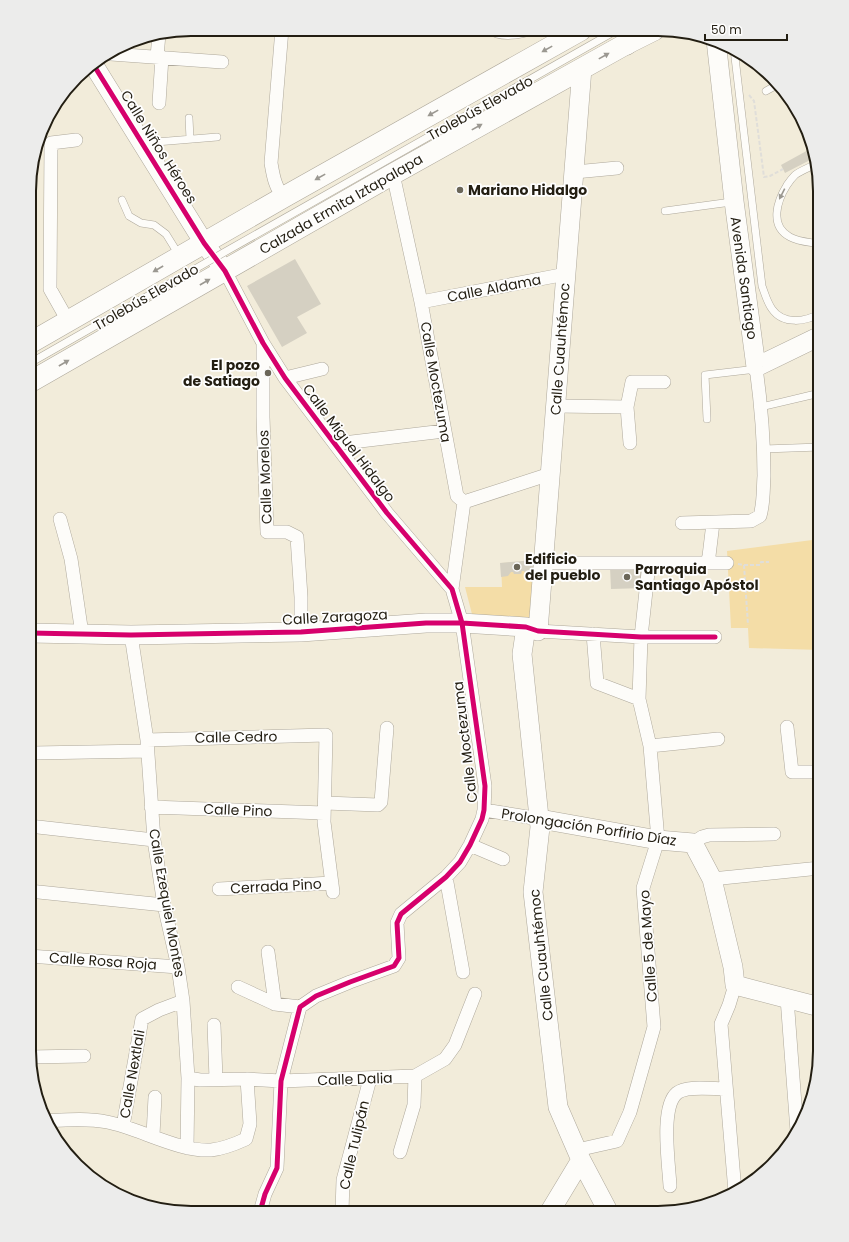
<svg xmlns="http://www.w3.org/2000/svg" width="849" height="1242" viewBox="0 0 849 1242" font-family="Poppins,sans-serif">
<rect width="100%" height="100%" fill="#f2ecda"/>
<path fill="#f4dda7" d="M820,539V650L749,648L748,628H731L727,551Z
M539,562L534,617L529,618H473L465,587H502L501,563Z"/>
<path fill="#d5d0c2" d="M810,149L812,159L785,173L781,165Z
M295,259L321,304L297,317L307,333L282,347L247,286Z
M534,560L535,575L527,576L524,571H522L521,574H514L513,572H511L508,576L501,577L500,563Z
M644,566L645,588L611,589L610,567Z"/>
<g fill="none" stroke-linecap="round" stroke-linejoin="round">
<defs>
<path id="lane" d="M489,30C502,40 522,34 537,30
M734,49L762,286C765,294 767,302 772,309C783,325 806,322 820,313
M766,91L775,86
M189,118L190,139
M144,143L217,137
M814,165C808,168 800,171 795,175C792,178 789,182 787,185C777,201 769,226 790,237C799,242 810,242 820,244
M122,200L129,216L141,223L154,225L166,234L179,255
M665,211L724,203L733,201
M761,407L820,393
M707,419L705,375L748,370L756,368
M764,449L820,447"/>
<path id="street" d="M282,29L271,163C273,175 275,188 284,197
M111,54L222,62
M157,57L159,34
M159,103L162,57
M575,172L617,168
M393,174L421,302L457,496L464,502L452,589
M225,271L263,343L285,378L387,513L452,589L462,623L485,786L484,810L482,819L470,845L460,862L446,877L401,914L397,923L399,958L394,966L350,982L316,996L300,1007L281,1081L277,1168L265,1194L260,1212
M421,302L566,274
M68,321L50,289L51,143L76,140
M263,343V417L267,532H287L297,537L301,597V632
M285,378L322,369
M556,406L627,407
M630,443L627,407L632,382H664
M335,444L444,431
M464,502L550,474
M60,519L71,559L82,634
M682,523L751,521L760,516C764,502 763,489 764,476C764,439 761,404 756,367
M544,563H727
M707,563L709,556L713,523
M538,631L641,637H715
M593,634L597,683L639,699
M131,635L147,740L154,840L164,905L178,967L183,1001L188,1078L187,1148
M787,727L792,772H820
M147,740L326,735L324,822L333,892
M650,746L718,739
M33,753L147,751
M325,803L378,805L381,802L387,728
M151,807L324,813
M484,810L540,819
M29,826L154,840
M693,843L702,837L709,835L774,834
M470,845L503,859
M820,851L819,838L820,835
M446,877L463,972
M712,879L820,868
M219,889L332,883
M29,891L164,905
M268,952L275,1004L300,1007
M29,956L178,967
M735,985L729,1005L721,1024L735,1192
M238,987L275,1004
M787,998L797,1131
M214,1025L216,1079
M30,1057L84,1056
M188,1078L200,1080L247,1079L281,1081L415,1076L445,1059L455,1045L475,994
M45,1121C65,1120 87,1118 107,1122C139,1128 179,1152 211,1150C223,1149 235,1144 246,1139L250,1124L247,1079
M123,1126L142,1019L159,1010L183,1001
M153,1135L155,1097
M577,1150L617,1141L630,1112L654,1027L643,888L658,840L650,746L639,699L641,637L649,563
M400,1152L414,1105L415,1076
M670,1186C669,1165 660,1107 677,1093C687,1085 713,1089 726,1089
M342,1212L343,1180L370,1079"/>
<path id="secondary" d="M716,40L734,201L756,367L820,336
M93,64L204,243L225,271
M526,627L522,654L540,827L533,892L558,1107L581,1160L609,1213
M30,633L131,635L301,632L426,623H462L526,627L538,631L582,68
M540,819L658,840L693,843L712,879L733,967L735,985L820,1007
M549,1213L581,1160"/>
<path id="primary" d="M30,343L284,197L581,30
M30,382L393,174L626,44L654,30"/>
<path id="highway" d="M626,44L642,30"/>
</defs>
<use href="#lane" stroke="#aea89b" stroke-width="8"/>
<use href="#street" stroke="#aea89b" stroke-width="14"/>
<use href="#secondary" stroke="#aea89b" stroke-width="20"/>
<use href="#primary" stroke="#aea89b" stroke-width="22"/>
<use href="#highway" stroke="#aea89b" stroke-width="23"/>
<path stroke="#e0ded9" stroke-width="2" stroke-dasharray="4 2" stroke-linecap="butt" d="M749,95L754,101L764,177L770,176L783,169
M738,564L744,565L748,625
M744,565H760L761,562H769"/>
<use href="#lane" stroke="#fdfcf9" stroke-width="7"/>
<use href="#street" stroke="#fdfcf9" stroke-width="13"/>
<use href="#secondary" stroke="#fdfcf9" stroke-width="19"/>
<use href="#primary" stroke="#fdfcf9" stroke-width="21"/>
<use href="#highway" stroke="#fdfcf9" stroke-width="22"/>
<defs>
<path id="lane-bridge" d="M30,363L230,249L617,30"/>
</defs>
<use href="#lane-bridge" stroke="#aea89b" stroke-width="8" stroke-linecap="butt"/>
<use href="#lane-bridge" stroke="#fdfcf9" stroke-width="7"/>
<defs>
<path id="cycleway" d="M93,64L204,243L225,271L263,343L285,378L387,513L452,589L462,623L485,786L484,810L482,819L470,845L460,862L446,877L401,914L397,923L399,958L394,966L350,982L316,996L300,1007L281,1081L277,1168L265,1194L260,1212
M30,633L131,635L301,632L426,623H462L526,627L538,631L641,637H715"/>
</defs>
<use href="#cycleway" stroke="#fefefe" stroke-width="8"/>
<use href="#cycleway" stroke="#d6006c" stroke-width="5"/>
</g>
<defs><path id="oneway-solid" d="M-6-.8H1V-3.2L6.5 0L1 3.2V.8H-6Z"/></defs>
<g fill="#9b9891">
<use href="#oneway-solid" transform="translate(547 49) rotate(151)"/>
<use href="#oneway-solid" transform="translate(604 56) rotate(-29)"/>
<use href="#oneway-solid" transform="translate(433 113) rotate(151)"/>
<use href="#oneway-solid" transform="translate(477 127) rotate(-29)"/>
<use href="#oneway-solid" transform="translate(320 177) rotate(151)"/>
<use href="#oneway-solid" transform="translate(782 194) rotate(117)"/>
<use href="#oneway-solid" transform="translate(158 269) rotate(150)"/>
<use href="#oneway-solid" transform="translate(205 282) rotate(-30)"/>
<use href="#oneway-solid" transform="translate(64 363) rotate(-30)"/>
</g>
<g fill="#6b6658" stroke="#fefefe" stroke-width="1.5">
<circle cx="460" cy="190" r="4"/>
<circle cx="268" cy="373" r="4"/>
<circle cx="517" cy="567" r="4"/>
<circle cx="627" cy="577" r="4"/>
</g>
<g text-anchor="middle" dominant-baseline="central" stroke-width="3.5" stroke-linejoin="round" paint-order="stroke">
<g font-size="14" fill="#231e12" stroke="#fefefe">
<text transform="translate(480 108) rotate(-29)">Trolebús Elevado</text>
<text transform="translate(159 147) rotate(58)">Calle Niños Héroes</text>
<text transform="translate(341 204) rotate(-30)">Calzada Ermita Iztapalapa</text>
<text transform="translate(744 278) rotate(82)">Avenida Santiago</text>
<text transform="translate(494 288) rotate(-11)">Calle Aldama</text>
<text transform="translate(146 297) rotate(-30)">Trolebús Elevado</text>
<text transform="translate(560 349) rotate(-86)">Calle Cuauhtémoc</text>
<text transform="translate(436 382) rotate(80)">Calle Moctezuma</text>
<text transform="translate(349 443) rotate(53)">Calle Miguel Hidalgo</text>
<text transform="translate(265 477) rotate(-92)">Calle Morelos</text>
<text transform="translate(335 617) rotate(-3)">Calle Zaragoza</text>
<text transform="translate(236 737) rotate(-1)">Calle Cedro</text>
<text transform="translate(465 742) rotate(-97)">Calle Moctezuma</text>
<text transform="translate(238 810) rotate(2)">Calle Pino</text>
<text transform="translate(589 827) rotate(9)">Prolongación Porfirio Díaz</text>
<text transform="translate(276 886) rotate(-3)">Cerrada Pino</text>
<text transform="translate(167 903) rotate(80)">Calle Ezequiel Montes</text>
<text transform="translate(648 946) rotate(-94)">Calle 5 de Mayo</text>
<text transform="translate(541 955) rotate(-96)">Calle Cuauhtémoc</text>
<text transform="translate(103 961) rotate(4)">Calle Rosa Roja</text>
<text transform="translate(132 1074) rotate(-80)">Calle Nextlali</text>
<text transform="translate(355 1079) rotate(-2)">Calle Dalia</text>
<text transform="translate(354 1145) rotate(-77)">Calle Tulipán</text>
</g>
<g font-size="14" font-weight="bold" fill="#231e12" stroke="#fefefe" text-anchor="start">
<text x="468" y="190">Mariano Hidalgo</text>
<text x="260" y="365" text-anchor="end">El pozo<tspan x="260" dy="16">de Satiago</tspan></text>
<text x="525" y="559">Edificio<tspan x="525" dy="16">del pueblo</tspan></text>
<text x="635" y="569">Parroquia<tspan x="635" dy="16">Santiago Apóstol</tspan></text>
</g>
</g>
<path d="M0 0H849V1242H0ZM191 36H658A155 155 0 0 1 813 191V1051A155 155 0 0 1 658 1206H191A155 155 0 0 1 36 1051V191A155 155 0 0 1 191 36Z" fill="#ececeb" fill-rule="evenodd"/>
<path fill="none" stroke="#231e12" stroke-width="2" d="M191 36H658A155 155 0 0 1 813 191V1051A155 155 0 0 1 658 1206H191A155 155 0 0 1 36 1051V191A155 155 0 0 1 191 36Z"/>
<path d="M705 34v6h82v-6" fill="none" stroke="#231e12" stroke-width="2"/>
<text x="711" y="34" font-size="12" fill="#231e12" stroke="#fefefe" stroke-width="3" paint-order="stroke">50 m</text>
</svg>
